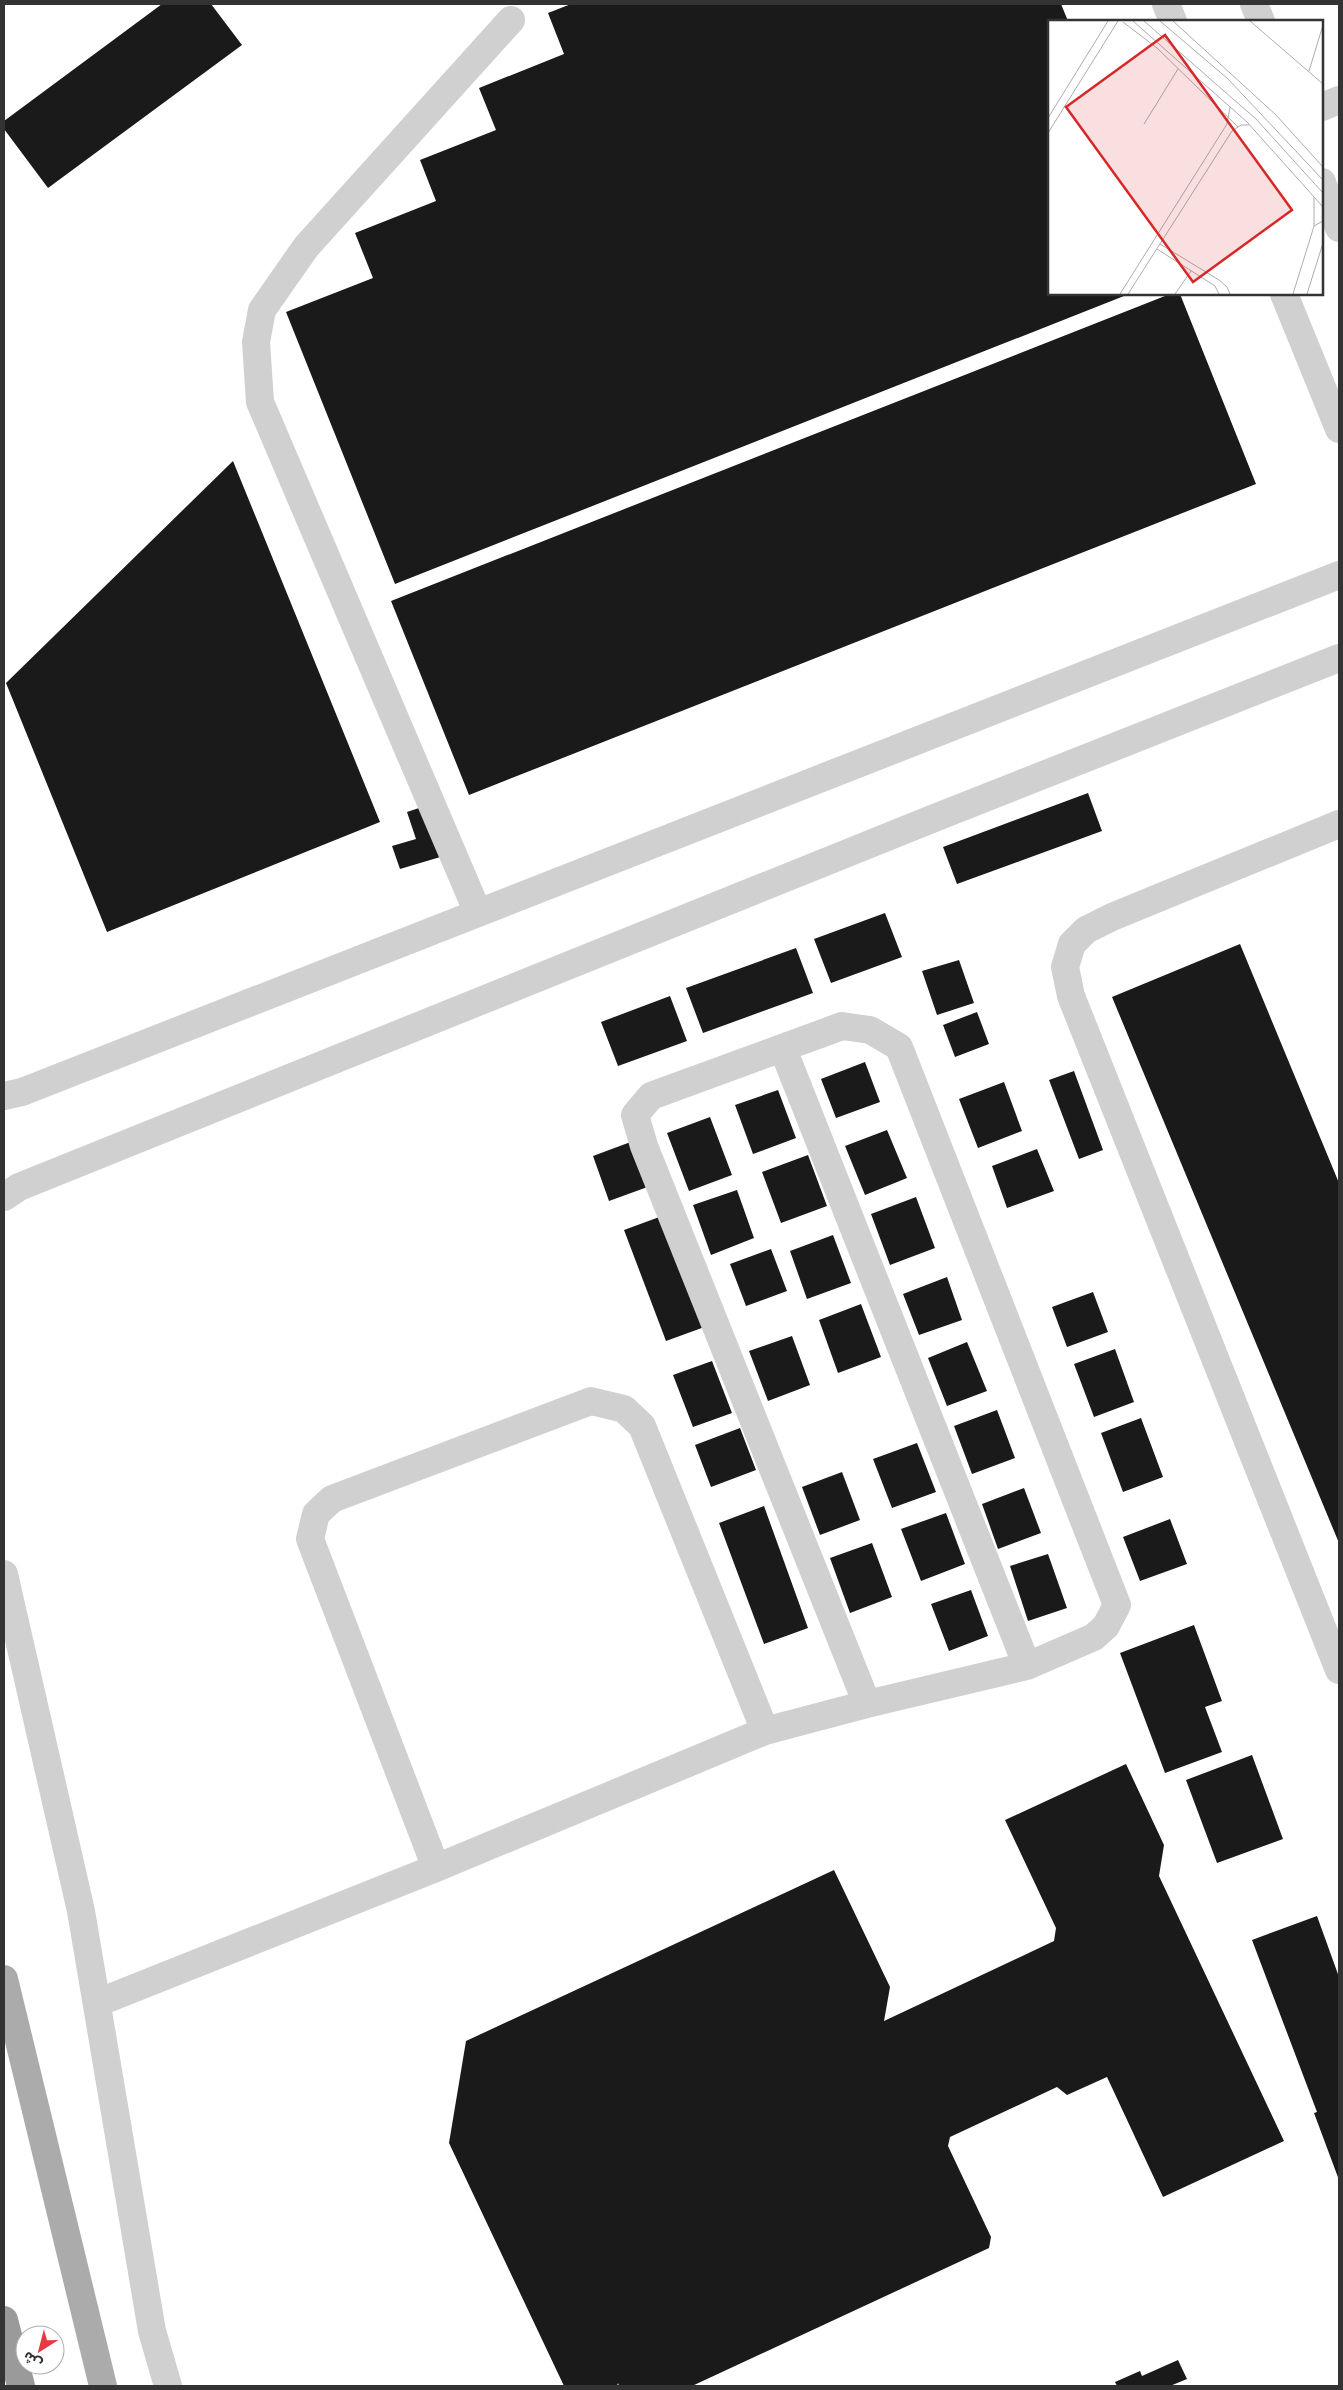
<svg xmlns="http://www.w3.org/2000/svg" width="1343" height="2390" viewBox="0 0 1343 2390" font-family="Montserrat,'Noto Sans Arabic',sans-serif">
<rect width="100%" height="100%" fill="#fff"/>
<path fill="#1a1a1a" d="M162,4H211L242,45L48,188L4,129V121Z
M571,4H1061L1068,21H1049V294H1129L395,584L286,312L373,278L355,233L436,201L420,160L496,130L479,88L564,54L548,13Z
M1170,294H1180L1256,484L469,795L391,601Z
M233,461L380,822L107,932L6,683Z
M1088,793L1102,831L957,884L943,847Z
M431,804L447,855L400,869L392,846L416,839L407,812Z
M885,913L902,957L831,983L814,939Z
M1240,944L1339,1183V1543L1112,997Z
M796,948L813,993L703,1033L686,988Z
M959,960L974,1003L937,1015L922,971Z
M670,996L687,1041L618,1066L601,1022Z
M977,1012L989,1044L955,1057L943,1025Z
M865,1062L880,1102L836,1118L821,1079Z
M1074,1071L1103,1150L1079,1159L1049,1080Z
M1004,1082L1022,1131L978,1148L959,1099Z
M778,1090L796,1138L753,1154L735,1105Z
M710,1117L732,1175L689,1191L667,1133Z
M887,1130L907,1178L865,1195L845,1146Z
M636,1140L653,1185L609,1201L593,1156Z
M1037,1149L1054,1191L1007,1208L992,1166Z
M808,1155L827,1206L781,1223L762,1172Z
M737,1190L754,1238L711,1255L693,1205Z
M916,1197L935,1248L890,1265L871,1214Z
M662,1216L710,1325L666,1341L624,1230Z
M833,1235L851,1283L807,1299L790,1251Z
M771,1249L787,1291L746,1306L730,1264Z
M947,1277L962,1320L919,1335L903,1294Z
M1093,1292L1108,1332L1067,1347L1052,1307Z
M861,1304L881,1357L838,1373L819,1320Z
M792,1336L810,1385L768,1401L749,1351Z
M967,1342L987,1391L947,1406L928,1358Z
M1115,1349L1134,1402L1094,1417L1074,1364Z
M712,1361L732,1413L693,1427L673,1375Z
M997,1410L1015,1458L972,1474L954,1426Z
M1141,1418L1163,1477L1123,1492L1101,1433Z
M740,1428L756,1470L711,1487L695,1445Z
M917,1443L936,1492L892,1508L873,1459Z
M842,1472L860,1520L820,1535L802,1487Z
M1024,1488L1041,1533L998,1549L982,1504Z
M764,1506L808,1628L764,1644L719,1523Z
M946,1513L965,1564L921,1581L901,1529Z
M1170,1519L1187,1564L1140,1581L1123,1537Z
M872,1543L892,1597L850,1613L830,1558Z
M1048,1554L1067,1608L1028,1621L1010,1566Z
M971,1590L988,1636L949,1651L931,1604Z
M1194,1625L1222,1701L1205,1707L1222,1752L1165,1773L1120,1653Z
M1252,1755L1283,1839L1217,1863L1186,1780Z
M1126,1764L1164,1845L1159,1876L1284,2141L1163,2197L1107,2077L1067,2095L1057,2087L950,2137L948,2146L991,2237L989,2248L692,2386H619L618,2383L617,2386H564L449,2143L466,2041L834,1870L890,1987L884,2021L1054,1941L1056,1928L1005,1820Z
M1317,1916L1339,1977V2180L1314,2113L1317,2112L1252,1940Z
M1178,2360L1187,2379L1170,2386H1117L1115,2382L1140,2371L1142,2376Z"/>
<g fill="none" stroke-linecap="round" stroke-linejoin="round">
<path stroke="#d0d0d0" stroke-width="28" d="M1166,4L1173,21
M1254,4L1261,21
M1322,107L1339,100
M1322,182L1339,228
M1284,294L1339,429
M1339,824L1112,917L1086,930L1072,944L1065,967L1071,996L1339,1670
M478,913L260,402L256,342L262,310L306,247L511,20
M783,1049L1027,1666
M4,1096L22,1092L1339,575
M4,1197L19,1187L932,819L1339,658
M4,1574L81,1911L152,2331L168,2386
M436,1868L310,1539L316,1514L332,1499L591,1401L624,1409L642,1426L765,1731
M97,2003L436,1868L765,1731L867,1704L1027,1666L1094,1637L1106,1626L1117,1605L899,1047L870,1030L842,1026L651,1096L635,1115L644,1146L867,1704"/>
<path stroke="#ababab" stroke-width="28" d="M4,1979L103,2386"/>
<path stroke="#9a9a9a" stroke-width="28" d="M4,2320L21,2386"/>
</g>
<g transform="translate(1048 20)">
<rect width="275" height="275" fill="#fff"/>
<path fill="none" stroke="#adadad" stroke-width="1" d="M85,1L199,102L275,187M96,1L208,99L275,173M112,1L180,59L275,160M125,1L228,95L275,147M202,1L275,64M75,2L109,28L190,107M261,51L275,5M0,98L60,1M96,104L130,49M0,113L70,1M266,206V177M112,224L171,260L179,267L182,274M109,229L167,266L171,274M72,274L179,104L182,87M80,274L184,111L193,105H201M127,274L143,251M245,274L266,206L275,201M259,274L275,223"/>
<path fill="#d62828" fill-opacity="0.15" stroke="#d62828" stroke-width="2.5" d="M117,15L244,190L145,262L18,87Z"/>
<rect width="275" height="275" fill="none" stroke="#333" stroke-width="2.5"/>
</g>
<rect width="1343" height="2390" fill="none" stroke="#333333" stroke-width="10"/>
<g transform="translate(40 2350) rotate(216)"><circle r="24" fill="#ffffff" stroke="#adadad"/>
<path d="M0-4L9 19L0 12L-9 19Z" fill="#e63946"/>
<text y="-8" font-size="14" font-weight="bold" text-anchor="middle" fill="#333333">ش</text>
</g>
</svg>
